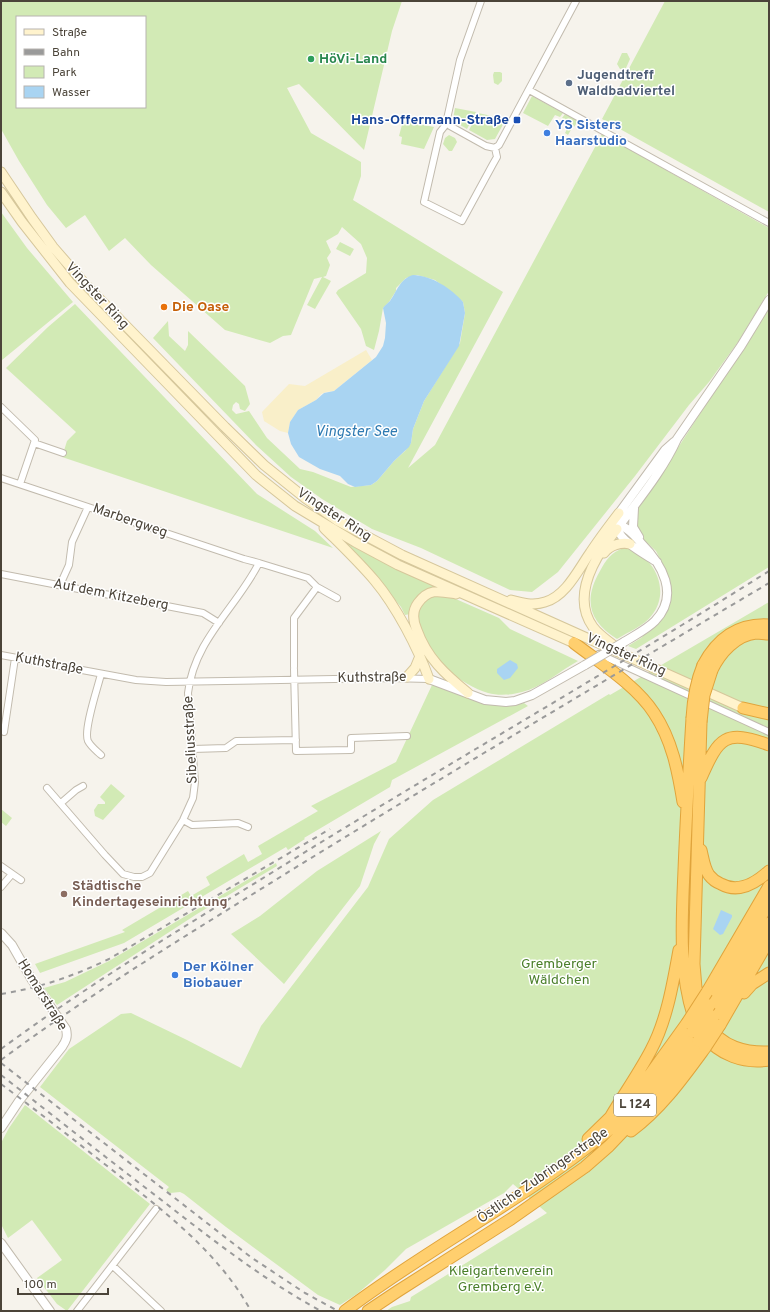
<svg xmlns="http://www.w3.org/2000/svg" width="770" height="1312" viewBox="0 0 770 1312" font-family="Overpass,sans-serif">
<rect width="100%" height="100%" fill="#f6f3ec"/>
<path fill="#d2eab5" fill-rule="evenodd" d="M1,1H402L392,31L364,150L299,84L287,88L311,133L361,162V176L353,200L503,292L408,468L435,445L602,134L769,228V291L738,342L709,382L689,405L635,476L558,572L532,592L510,590L421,548L372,529L322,499L291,477L257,446L153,338L168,321L169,336L185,351L188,345V331L245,386L250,404L245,411L240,409L239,404L236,402L233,405L232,410L236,414L249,411L267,438L300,469L313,472L351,487L371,485L377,481L394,461L405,451L411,443L413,429L424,401L460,343L465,313L463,302L435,280L417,275L406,278L396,288V291L389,302L383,308L379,331L374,350L366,346L361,329L336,293L338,290L366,273L367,258L361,244L342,227L338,234L326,241L331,252L327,258L330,265L326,276L323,277L331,281L315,309L307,305L322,277L314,279L291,335L283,336L270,343L225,330L151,265L125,238L109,251L85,215L66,228L47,205L19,161L1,129ZM17,17H145V107H17Z
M665,1H769V212L602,119Z
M622,53H627L630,59L626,68L620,69L617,64Z
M494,72H500L502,73V81L498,85L494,83L493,75Z
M532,96L563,113L560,117L555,115L548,126L523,113Z
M455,108L476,112L467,129L455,122L453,119Z
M478,113L506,119L495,139L487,140L469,130Z
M565,114L578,121L574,127L573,126L568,135L565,133L570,123L562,118Z
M403,121L434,127L424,149L401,144L402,137L399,136Z
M449,135L455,138L457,142L452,151H449L443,144L445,138Z
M1,212L27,248L73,302L2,360L1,359Z
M340,242L354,249L350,256L336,249Z
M75,304L257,494L315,531L333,548L62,457L67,441L76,432L6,368L48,327Z
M769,307V567L636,649L628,646L641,638L659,621L669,581L665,569L656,551L642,538L636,529L634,516L638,505L659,477L714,392L745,348Z
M342,541L387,564L435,586V589L410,614L405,615L401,607L364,563Z
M624,548C653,553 672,590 652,615C644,626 628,632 617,639C589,622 583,600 600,571C606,560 611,552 624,548Z
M438,595L449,596L499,618L510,629L578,661C560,671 542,687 522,692C512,695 498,696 488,693C461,685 432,660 421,634C419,628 418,620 417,613L424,600Z
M769,602V1311H386L392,1307L410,1301L411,1297L547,1213L513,1184L504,1193L406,1249L385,1270L357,1294L340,1305L318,1295L226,1227L184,1194L180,1192L170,1193L166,1190L169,1187L40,1087L69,1049L121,1014L131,1013L187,1040L241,1068L261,1026L368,887L389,839L433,800L609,694L610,695Z
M432,685L446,687L503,705L524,703L528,706L392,780L390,787L304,838L305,839L288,850L286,847L124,943L40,973L35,964L125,932L122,930L188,891L191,896L210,885L206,877L244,854L248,862L262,854L258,846L318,811L311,806L396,762Z
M111,784L125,796L103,820L95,816L94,810L98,804H105V802L100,797Z
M1,809L12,818L6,826L1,822Z
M381,831L374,844L360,886L284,984L231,934L260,916L317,871Z
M276,863L277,866L197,914L57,1005L44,988L65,982L109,961Z
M25,1105L150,1204L67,1311L57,1304L37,1278L62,1260L32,1220L8,1238L1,1224V1143L9,1128Z"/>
<path fill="#f9efc9" d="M366,350L372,360L334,391L326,392L321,394L316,400L298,410L290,422L288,433L280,431L264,421L262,412L289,384L305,386Z"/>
<path fill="#a9d4f2" d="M413,275C431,275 452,289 463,302L465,313L459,346L424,401L413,429L411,443L409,447L394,461L377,481L371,485L355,487L348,484L340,476L320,469L299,457L291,444L288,433L290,422L298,410L316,400L324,393L334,391L376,357L383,346L385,338L386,323L383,308C385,305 388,303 390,301C397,291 400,279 413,275Z
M510,660L517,664L518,668L510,678L504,680L497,673V669Z
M721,910L732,915V917L723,934L720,935L713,929Z"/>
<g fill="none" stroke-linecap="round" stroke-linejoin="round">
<defs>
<path id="minor" d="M529,90L769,223
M448,122L450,126L486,146L495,148L499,145L576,1
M448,122L440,132L424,202L462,221L493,164L497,157L495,148
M448,122L447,119L460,60L481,1
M1,407L35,440L20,484
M34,443L63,453
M1,478L244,559L259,563C236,608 194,640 188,693L195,782L193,798L183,820L150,873L142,877H134L123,874L105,855L47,788
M259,563L308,578L317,587L337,598
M1,574L203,613L219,623
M60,585L69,565L72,542L88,507
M599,654L769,732
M1,655L136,680L166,682L388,678L429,679
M294,667V618L317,587
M294,669L296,751L351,750V738L407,736
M101,674C98,687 83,730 88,741C91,747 97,751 101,755
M4,732L15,658
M193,749L226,748L236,741L296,740
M61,803L76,790L83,786
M183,820L192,825L238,823L248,827
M1,866L21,880
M1,887L12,874
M113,1266L161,1311
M77,1311L156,1209"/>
<path id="tertiary" d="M634,508L633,527L639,537
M617,525C626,525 635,536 641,543C662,564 680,595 655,621C646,630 635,635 624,642
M617,529C638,500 662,472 677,439L741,346L769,300
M657,562C645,554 621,542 617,528C615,523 617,518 619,513L665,450L674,442
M429,679L485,700L506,702L515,701L532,695L585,665
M1,933L12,945L32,980L66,1029C68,1037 66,1041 62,1047L19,1101L1,1128
M1,1243L50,1311"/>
<path id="secondary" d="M1,172L32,218L53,247L86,285L225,427L264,465L305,498L338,521L402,555L743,708
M1,192L22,222L70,283L256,475L295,506L355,542L398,565L574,643
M324,528C341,545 359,562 375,581C396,606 418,648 429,679
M604,553C610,545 621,542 630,544
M456,594C439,591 429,588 418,603C412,611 413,621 417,630C427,658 445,674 468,693
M511,600C522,603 533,606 545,602C566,596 578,570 590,553C599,539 609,526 619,513
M616,647C608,641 599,635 593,627C570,595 596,555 617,529
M407,677L415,668L420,656"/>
<path id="motorway" d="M574,643C600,663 636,685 654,713C672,740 678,771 683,802
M703,665C717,639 738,623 769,625
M712,670C720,653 736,635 756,633C760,633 765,634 769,634
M743,708L769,714
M692,718C689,768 686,819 684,870C682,919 678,973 695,1021
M701,722L694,964L696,988L702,1010
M701,778C719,737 725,729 769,745
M701,850C703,858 704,868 709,875C712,879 716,882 721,884C739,894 756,883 769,871
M707,992L769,886
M744,993L752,984L769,973
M710,1005L769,903
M714,1016L769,923
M709,1025C720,1047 747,1053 769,1052
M720,1025L769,940
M704,1035C719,1055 744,1064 769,1060
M611,1116C624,1094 639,1073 651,1050C667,1020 673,983 679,950
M631,1131C661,1109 683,1078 705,1048
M588,1139L628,1100L651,1073L687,1023
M345,1311C428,1248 522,1201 603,1135C639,1106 665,1069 692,1032
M368,1311L398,1291L511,1219L585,1167L609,1146L650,1103L666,1085L698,1041"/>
</defs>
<use href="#minor" stroke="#c2bbae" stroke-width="8"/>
<use href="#tertiary" stroke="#c2bbae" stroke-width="10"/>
<use href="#secondary" stroke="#d6c79b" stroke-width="11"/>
<use href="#motorway" stroke="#e0a43c" stroke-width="13"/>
<use href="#minor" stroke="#fff" stroke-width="6"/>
<use href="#tertiary" stroke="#fff" stroke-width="8"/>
<use href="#secondary" stroke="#fff3cd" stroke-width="9"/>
<use href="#motorway" stroke="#ffcf6e" stroke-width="11"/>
<path stroke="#9a9a9a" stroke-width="2" stroke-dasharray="5 5" stroke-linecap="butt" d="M1,994C39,988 74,976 109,959L330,829
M1,1049C84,988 172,934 260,880C428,775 601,677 769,571
M1,1060C94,991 192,932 290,871C449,773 609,678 769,583
M1,1063L252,1258L305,1293L338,1311
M1,1075C55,1117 109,1160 164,1202C214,1241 264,1280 321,1311
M1,1084C40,1113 78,1143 116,1173C167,1214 219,1253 251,1311"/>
<defs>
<path id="tertiary-bridge" d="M585,665L624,642"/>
<path id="motorway-bridge" d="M692,718C693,700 696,682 703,665
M701,722L704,695L712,670
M687,1023L707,992
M692,1032L710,1005
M698,1041L714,1016
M705,1048L720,1025"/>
</defs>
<use href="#tertiary-bridge" stroke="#c2bbae" stroke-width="10" stroke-linecap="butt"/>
<use href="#motorway-bridge" stroke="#e0a43c" stroke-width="13" stroke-linecap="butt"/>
<use href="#tertiary-bridge" stroke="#fff" stroke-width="8"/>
<use href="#motorway-bridge" stroke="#ffcf6e" stroke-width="11"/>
</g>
<circle fill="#2e9e5b" stroke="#fff" stroke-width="1.5" cx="311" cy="59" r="4"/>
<circle fill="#5c6f8a" stroke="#fff" stroke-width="1.5" cx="569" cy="83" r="4"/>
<rect fill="#1a4fb4" stroke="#fff" stroke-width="1.5" x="513" y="116" width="8" height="8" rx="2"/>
<g fill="#3f7fe0" stroke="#fff" stroke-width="1.5">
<circle cx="547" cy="133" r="4"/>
<circle cx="175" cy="975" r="4"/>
</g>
<circle fill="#e8710a" stroke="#fff" stroke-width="1.5" cx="164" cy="307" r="4"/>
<circle fill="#8d6e63" stroke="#fff" stroke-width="1.5" cx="64" cy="894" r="4"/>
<g text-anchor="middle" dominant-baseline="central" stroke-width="3" stroke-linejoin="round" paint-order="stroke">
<rect fill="#fff" stroke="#817c74" stroke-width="1" x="614" y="1094" width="42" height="22" rx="3"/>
<g font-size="13" font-weight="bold" fill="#4b4439">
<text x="635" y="1105">L 124</text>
</g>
<g font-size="14" font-weight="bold" fill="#27864d" stroke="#fff" text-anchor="start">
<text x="319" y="59">HöVi-Land</text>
</g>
<g font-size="14" font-weight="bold" fill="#4e5e75" stroke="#fff" text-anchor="start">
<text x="577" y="75">Jugendtreff<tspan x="577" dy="16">Waldbadviertel</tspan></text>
</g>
<g font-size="14" font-weight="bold" fill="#164399" stroke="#fff" text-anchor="end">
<text x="509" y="120">Hans-Offermann-Straße</text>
</g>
<g font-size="14" font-weight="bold" fill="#366cbe" stroke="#fff" text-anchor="start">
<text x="555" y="125">YS Sisters<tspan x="555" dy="16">Haarstudio</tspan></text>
<text x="183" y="967">Der Kölner<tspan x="183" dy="16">Biobauer</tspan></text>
</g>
<g font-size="14" fill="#4b4439" stroke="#fff">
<text transform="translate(97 296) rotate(47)">Vingster Ring</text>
<text transform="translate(334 515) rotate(33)">Vingster Ring</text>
<text transform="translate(130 521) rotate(19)">Marbergweg</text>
<text transform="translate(111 595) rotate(11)">Auf dem Kitzeberg</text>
<text transform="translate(626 655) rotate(24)">Vingster Ring</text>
<text transform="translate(49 664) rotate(11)">Kuthstraße</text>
<text transform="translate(372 678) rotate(-1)">Kuthstraße</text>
<text transform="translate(191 740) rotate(-93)">Sibeliusstraße</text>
<text transform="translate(42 995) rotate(58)">Homarstraße</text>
<text transform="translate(543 1176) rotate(-35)">Östliche Zubringerstraße</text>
</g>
<g font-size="14" font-weight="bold" fill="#c56008" stroke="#fff" text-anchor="start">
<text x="172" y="307">Die Oase</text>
</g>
<g font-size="14" font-weight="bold" fill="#785e54" stroke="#fff" text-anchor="start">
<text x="72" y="886">Städtische<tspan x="72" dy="16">Kindertageseinrichtung</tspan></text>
</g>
<g font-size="14" fill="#4a7f2a" stroke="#fff">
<text x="559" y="964">Gremberger<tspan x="559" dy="16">Wäldchen</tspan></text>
<text x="501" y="1271">Kleigartenverein<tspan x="501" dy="16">Gremberg e.V.</tspan></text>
</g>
<g font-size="15" font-style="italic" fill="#2e7ab2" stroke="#fff">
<text x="356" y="432">Vingster See</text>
</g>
</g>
<rect width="770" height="1312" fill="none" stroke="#4b4439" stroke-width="4"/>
<rect x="16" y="16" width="130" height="92" fill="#ffffff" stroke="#b7b4b0"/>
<rect x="24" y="29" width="20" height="6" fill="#fff3cd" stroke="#b7b4b0"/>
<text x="52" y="36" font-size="12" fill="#4b4439">Straße</text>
<rect x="24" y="49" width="20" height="6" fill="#9a9a9a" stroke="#b7b4b0"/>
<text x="52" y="56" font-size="12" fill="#4b4439">Bahn</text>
<rect x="24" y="66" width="20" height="12" fill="#d2eab5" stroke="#b7b4b0"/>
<text x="52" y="76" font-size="12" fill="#4b4439">Park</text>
<rect x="24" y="86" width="20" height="12" fill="#a9d4f2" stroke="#b7b4b0"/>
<text x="52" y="96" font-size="12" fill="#4b4439">Wasser</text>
<path d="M18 1288v6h90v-6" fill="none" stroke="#4b4439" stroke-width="2"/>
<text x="24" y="1288" font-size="12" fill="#4b4439" stroke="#ffffff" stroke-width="3" paint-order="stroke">100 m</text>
</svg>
